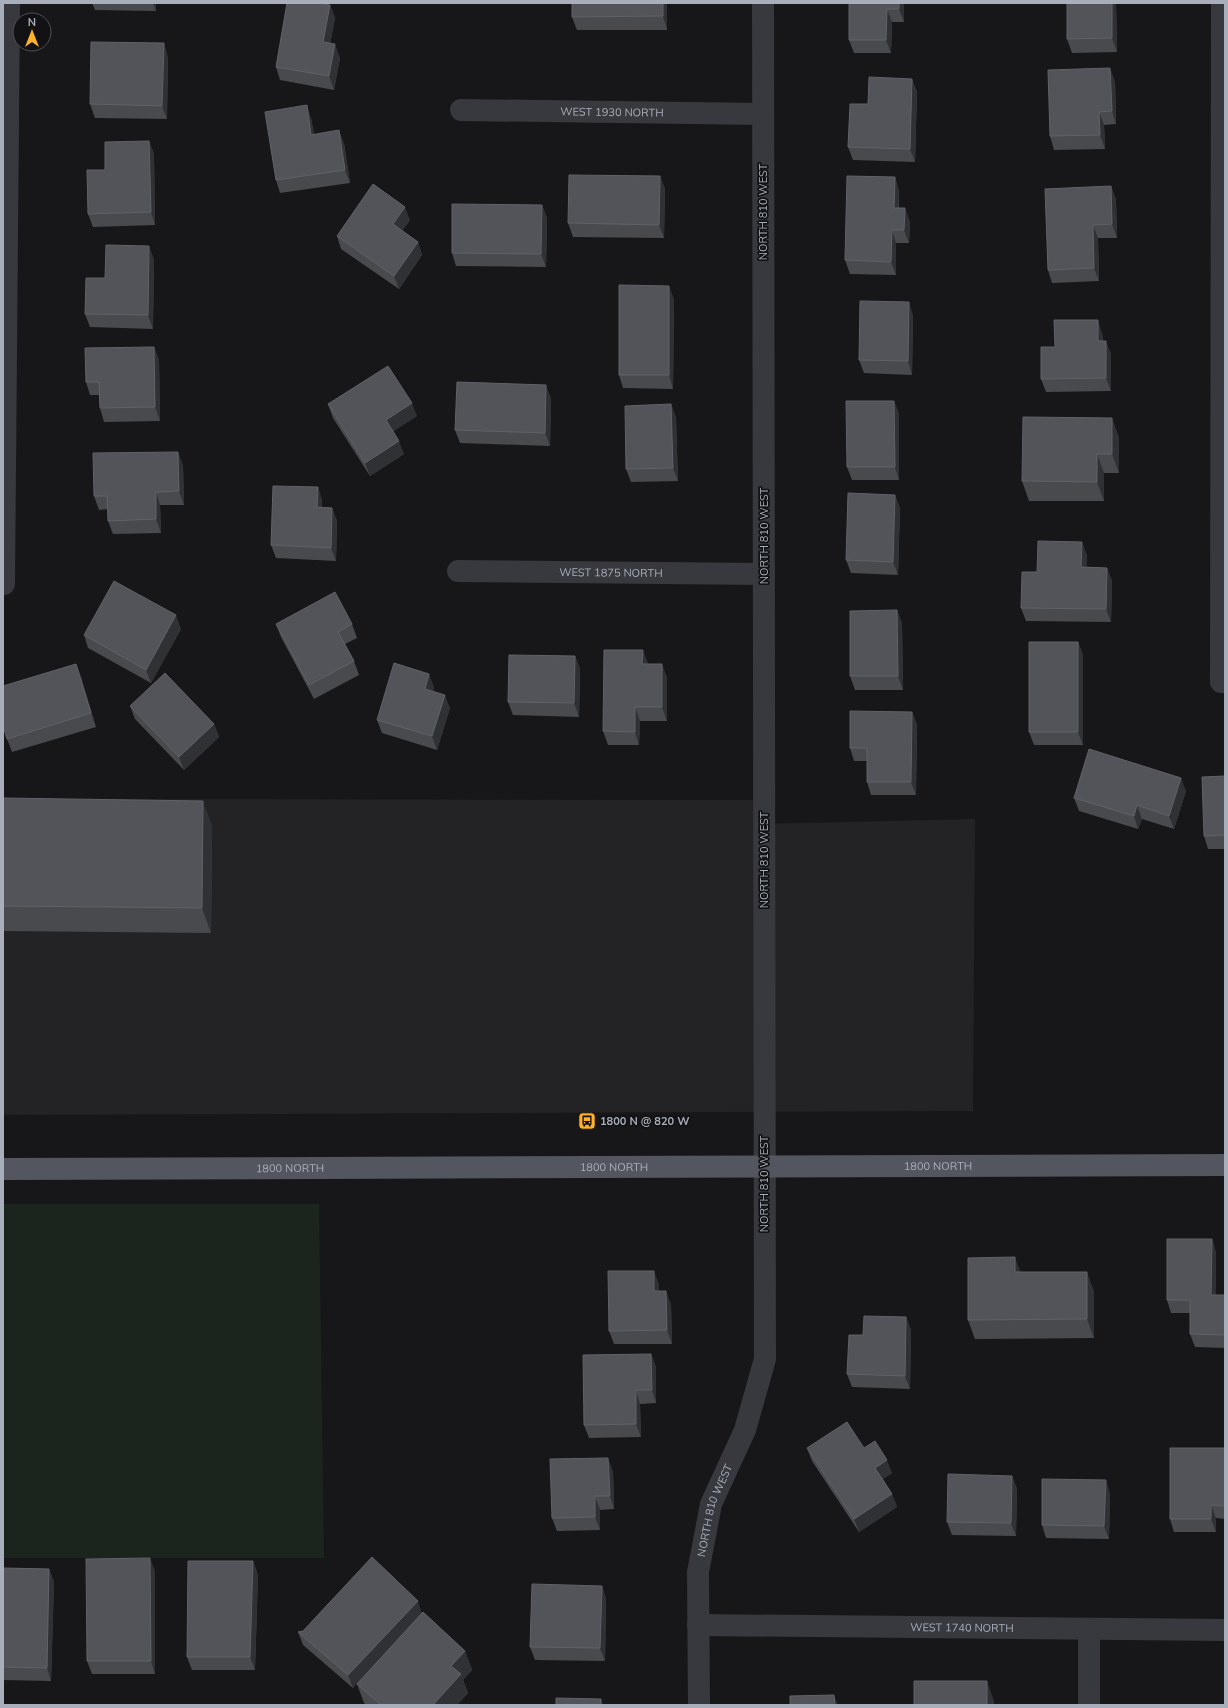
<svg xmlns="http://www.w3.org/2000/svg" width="1228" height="1708" viewBox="0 0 1228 1708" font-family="Mulish,sans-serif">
<rect width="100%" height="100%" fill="#171719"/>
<path fill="#232326" d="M3,799L756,800L757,824L975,819L973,1111L3,1115Z"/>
<path fill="#1c251d" d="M3,1204H319L324,1558H3Z"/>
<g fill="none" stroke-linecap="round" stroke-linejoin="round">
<g stroke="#37393f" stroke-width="22">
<path d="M1222,3L1221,682H1225"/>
<path id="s1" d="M461,110L763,114"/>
<path id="s2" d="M458,571L764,574"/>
<path d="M3,584H4L9,3"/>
<path id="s3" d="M698,1625L1225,1630"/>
<path d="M1089,1630V1705"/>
<path id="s4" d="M699,1705L698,1572L711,1504L745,1430L765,1359L763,3"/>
</g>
<path stroke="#53565e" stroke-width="22" id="s5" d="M3,1169L1225,1165"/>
</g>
<path fill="#484a4e" d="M92,3H156V11L95,10Z
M572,3H667V30H577L572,17Z
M849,3H904V22H892L891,53H854L849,40Z
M1067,3H1116L1117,52L1072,53L1067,39Z
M330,5L335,18L330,44L340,58L334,90L280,80L276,67Z
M168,57L167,119L95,118L90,104Z
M912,79L917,92L915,162L853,160L848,147L868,104Z
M1115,81L1116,124L1104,125L1105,149L1054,150L1050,136Z
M311,118L314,134L344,143L350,183L280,193L276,180Z
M149,141L154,154L155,225L93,227L88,214L105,170Z
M660,176L665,189L664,238L573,237L568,223Z
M895,177L899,191V208L910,221L909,243H896V275L850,274L845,260Z
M1111,186L1116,200L1117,238H1098L1099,281L1052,283L1048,270Z
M542,205L547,218L546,267L456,266L452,253Z
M410,220L402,231L418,242L422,255L399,289L341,249L337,236Z
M154,259L153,329L90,327L85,314L105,278Z
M674,299L673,389L623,388L619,375Z
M913,315L912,375L864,373L859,360Z
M1102,333L1103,341L1111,354V391L1046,392L1041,379L1055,347Z
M154,347L159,360L160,421L104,422L100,408L99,395H90L86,382Z
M551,398L550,446L460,443L455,430Z
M894,401L899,414V480H852L847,467Z
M328,404L417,416L393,431L404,454L370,476L333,418Z
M671,404L676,418L678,481L631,482L626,469Z
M1119,437V473H1104V501H1029L1022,481Z
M183,465L184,505H160L161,533L113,534L108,521V509L99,510L94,496Z
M318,487L322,501V507L332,508L337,521L336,561L276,558L271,545Z
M895,495L900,508L898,575L851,573L846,560Z
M1087,555L1086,567L1107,568L1112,581L1111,622L1026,621L1021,608L1037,572Z
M897,610L902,624L903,690H855L850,676Z
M276,624H352L357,638L345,644L354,661L359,675L314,699L281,637Z
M181,629L151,683L88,648L84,635Z
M1078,642L1083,655V745H1034L1029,732Z
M575,656L580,669L579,717L513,715L508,702Z
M76,664L81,677L96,727L12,752L7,739Z
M648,664L667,677V721H640L639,745H608L603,731Z
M434,687L433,691L450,708L437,750L382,733L377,720Z
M130,706L214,724L219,737L184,770L135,719Z
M912,712L917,725L916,795H871L867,782V761H854L850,748Z
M1225,776V849H1208L1204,836Z
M1186,791L1174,829L1142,819L1138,829L1079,811L1074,798Z
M3,798L212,825L211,933L4,931L3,927Z
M1212,1239L1216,1253V1295H1225V1348L1195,1347L1190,1334V1313H1171L1167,1300Z
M659,1284V1291L671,1304L672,1344H614L609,1331Z
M1094,1291V1338L975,1339L968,1320Z
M906,1317L911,1330L910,1389L852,1387L847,1374L863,1335Z
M651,1354L656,1367V1403L640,1404L641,1437L589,1438L584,1425Z
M807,1448H864L892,1473L883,1479L892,1494L897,1507L859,1532L812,1461Z
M1225,1448V1519L1216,1518V1532H1174L1170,1519Z
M613,1471L614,1509L600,1510V1530L557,1531L552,1518Z
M1012,1476L1017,1489L1016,1536L952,1535L947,1522Z
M1110,1493L1109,1539L1046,1538L1042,1525Z
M253,1561L258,1575L255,1670H192L187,1657Z
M3,1568L49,1569L54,1582L51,1681L3,1680Z
M155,1571V1674H92L87,1661Z
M602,1586L606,1599L605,1661L535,1660L530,1647Z
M422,1613L465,1651L472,1670L463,1680L468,1693L457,1705H366L364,1703L357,1684L362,1678L353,1688L303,1645L298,1632Z"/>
<path fill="#303134" d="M153,3H156V11Z
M663,3H667V30L663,16Z
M899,3H904V22L899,9Z
M1112,3H1116L1117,52L1112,38Z
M330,5L335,18L328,55L323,42Z
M887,9L892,22L891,53L886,40Z
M164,43L168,57L167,119L162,106Z
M335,44L340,58L334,90L329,76Z
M1110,68L1115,81L1116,124L1112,111Z
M912,79L917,92L915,162L910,149Z
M307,105L311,118L316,148L311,135Z
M1099,112L1104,125L1105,149L1100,135Z
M339,130L344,143L350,183L345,170Z
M149,141L154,154L155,225L151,212Z
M660,176L665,189L664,238L659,225Z
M895,177L899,191L898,221L894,208Z
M1111,186L1116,200L1117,238L1112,224Z
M542,205L547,218L546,267L541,254Z
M405,207L410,220L397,238L393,224Z
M905,208L910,221L909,243L904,230Z
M1093,225L1098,238L1099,281L1094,268Z
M892,230L896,243V275L891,262Z
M418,242L422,255L399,289L394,276Z
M149,246L154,259L153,329L148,315Z
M669,286L674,299L673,389L669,375Z
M909,302L913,315L912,375L908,361Z
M1098,320L1102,333L1103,354L1098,341Z
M1106,341L1111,354V391L1106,378Z
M154,347L159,360L160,421L155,407Z
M546,385L551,398L550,446L545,433Z
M894,401L899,414V480L895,467Z
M412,403L417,416L391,433L386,420Z
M671,404L676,418L678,481L673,468Z
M1112,418L1119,437V473L1112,454Z
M399,441L404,454L370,476L365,463Z
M178,452L183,465L184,505L179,491Z
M1097,454L1104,473V501L1097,482Z
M318,487L322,501V520L317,507Z
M156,492L160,505L161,533L156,519Z
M895,495L900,508L898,575L893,562Z
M332,508L337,521L336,561L331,548Z
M1082,542L1087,555L1086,580L1081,567Z
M1107,568L1112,581L1111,622L1106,609Z
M897,610L902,624L903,690L898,676Z
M176,615L181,629L151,683L146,670Z
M1078,642L1083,655V745L1078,732Z
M643,650L648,663L647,677L642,664Z
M575,656L580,669L579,717L574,703Z
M76,664L81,677L96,727L91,713Z
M662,664L667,677V721L662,707Z
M429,674L434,687L430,702L425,689Z
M445,695L450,708L437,750L432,736Z
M635,707L640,721L639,745L635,732Z
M912,712L917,725L916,795L911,782Z
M214,724L219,737L184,770L179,757Z
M1181,778L1186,791L1174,829L1169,816Z
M203,801L212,825L211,933L202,908Z
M1137,805L1142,819L1138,829L1134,816Z
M1212,1239L1216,1253V1308L1211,1295Z
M1015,1257L1022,1276L1015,1272Z
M654,1271L659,1284V1304L654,1291Z
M1087,1272L1094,1291V1338L1087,1319Z
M666,1291L671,1304L672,1344L667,1330Z
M906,1317L911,1330L910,1389L905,1376Z
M651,1354L656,1367V1403L652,1390Z
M636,1390L640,1404L641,1437L636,1424Z
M608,1458L613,1471L614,1509L610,1496Z
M887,1460L892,1473L880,1481L875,1468Z
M1012,1476L1017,1489L1016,1536L1011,1523Z
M1106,1480L1110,1493L1109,1539L1104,1526Z
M892,1494L897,1507L859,1532L854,1519Z
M595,1496L600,1510V1530L595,1517Z
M1211,1505L1216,1518V1532L1211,1519Z
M150,1558L155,1571V1674L151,1661Z
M253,1561L258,1575L255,1670L250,1657Z
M49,1569L54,1582L51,1681L47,1668Z
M602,1586L606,1599L605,1661L600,1648Z
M418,1601L422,1614L353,1688L348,1675Z
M465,1651L472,1670L463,1680L468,1693L457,1705H433L451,1666Z
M987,1681L994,1701V1705H987Z
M834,1695L838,1705H835Z
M601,1699L603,1705H601Z"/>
<path fill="#53545a" stroke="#606269" d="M287,3H317L330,5L323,42L335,44L329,76L276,67Z
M572,3H663V16L572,17Z
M849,3H899V9H887L886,40H849Z
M1067,3H1112V38L1067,39Z
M91,42L164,43L162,106L90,104Z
M1110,68L1112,111L1099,112L1100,135L1050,136L1048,70Z
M869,77L912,79L910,149L848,147L850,104H868Z
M307,105L311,135L339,130L345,170L276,180L265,112Z
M149,141L151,212L88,214L87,170H105V142Z
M569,175L660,176L659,225L568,223Z
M847,176L895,177L894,208H905L904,230H892L891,262L845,260Z
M373,184L405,207L393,224L418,242L394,276L337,236Z
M1111,186L1112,224L1093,225L1094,268L1048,270L1045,189Z
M452,204L542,205L541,254L452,253Z
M106,245L149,246L148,315L85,314L86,278H105Z
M619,285L669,286V375H619Z
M860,301L909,302L908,361L859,360Z
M1054,320H1098V341H1106V378L1041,379V347H1055Z
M154,347L155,407L100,408L99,382H86L85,348Z
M388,366L412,403L386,420L399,441L365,463L328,404Z
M457,382L546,385L545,433L455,430Z
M846,401H894L895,467H847Z
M671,404L673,468L626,469L625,406Z
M1023,417L1112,418V454H1097V482L1022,481Z
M178,452L179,491L156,492V519L108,521L107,496H94L93,453Z
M273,486L318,487L317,507L332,508L331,548L271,545Z
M848,493L895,495L893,562L846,560Z
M1038,541L1082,542L1081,567L1107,568L1106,609L1021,608L1022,572H1037Z
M114,581L176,615L146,670L84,635Z
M335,592L352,624L338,632L354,661L309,685L276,624Z
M897,610L898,676H850V611Z
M1029,642H1078V732H1029Z
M604,650H643L642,664H662V707H635V732L603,731Z
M509,655L575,656L574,703L508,702Z
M394,663L429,674L425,689L445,695L432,736L377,720Z
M76,664L91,713L7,739L3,726V686Z
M165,673L214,724L179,757L130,706Z
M850,711L912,712L911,782H867V748H850Z
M1089,749L1181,778L1169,816L1137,805L1134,816L1074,798Z
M1225,776V835L1204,836L1202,777Z
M3,798L203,801L202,908L3,906Z
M1167,1239H1212L1211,1295H1225V1335L1190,1334V1300H1167Z
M1015,1257V1272H1087V1319L968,1320V1258Z
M608,1271H654V1291H666L667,1330L609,1331Z
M864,1316L906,1317L905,1376L847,1374L849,1335H863Z
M651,1354L652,1390H636V1424L584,1425L583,1355Z
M847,1422L864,1448L875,1441L887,1460L875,1468L892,1494L854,1519L807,1448Z
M1170,1448H1225V1506L1211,1505V1519H1170Z
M608,1458L610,1496H595V1517L552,1518L550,1459Z
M948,1474L1012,1476L1011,1523L947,1522Z
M1042,1479L1106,1480L1104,1526L1042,1525Z
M372,1557L418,1601L348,1675L298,1632L303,1631Z
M150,1558L151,1661H87L86,1559Z
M188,1561H253L250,1657H187Z
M3,1568L49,1569L47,1668L3,1667Z
M532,1584L602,1586L600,1648L530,1647Z
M423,1612L465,1651L451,1666L461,1674L433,1705H381L357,1684Z
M914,1681H987V1705H914Z
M834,1695L835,1705H790V1696Z
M556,1698L601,1699V1705H556Z"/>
<defs>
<symbol id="bus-square" viewBox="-11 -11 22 22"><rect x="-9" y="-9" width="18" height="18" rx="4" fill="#ffb129" stroke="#121214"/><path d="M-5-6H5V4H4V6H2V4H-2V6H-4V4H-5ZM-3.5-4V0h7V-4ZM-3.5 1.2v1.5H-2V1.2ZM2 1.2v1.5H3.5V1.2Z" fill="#111"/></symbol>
</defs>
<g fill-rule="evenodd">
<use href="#bus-square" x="577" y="1111" width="20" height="20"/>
</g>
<g text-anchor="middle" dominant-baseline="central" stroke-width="3.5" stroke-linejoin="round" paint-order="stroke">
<g font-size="11" fill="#a8aeba" stroke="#121214">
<text stroke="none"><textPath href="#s1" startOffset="151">WEST 1930 NORTH</textPath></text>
<text transform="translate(763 212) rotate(-90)">NORTH 810 WEST</text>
<text transform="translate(764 536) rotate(-90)">NORTH 810 WEST</text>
<text stroke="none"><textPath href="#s2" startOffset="153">WEST 1875 NORTH</textPath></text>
<text transform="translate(764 860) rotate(-90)">NORTH 810 WEST</text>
<text stroke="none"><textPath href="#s5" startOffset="935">1800 NORTH</textPath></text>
<text stroke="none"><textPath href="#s5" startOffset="611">1800 NORTH</textPath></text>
<text stroke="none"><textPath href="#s5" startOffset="287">1800 NORTH</textPath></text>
<text transform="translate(764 1184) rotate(-90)">NORTH 810 WEST</text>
<text stroke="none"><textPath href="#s4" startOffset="197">NORTH 810 WEST</textPath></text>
<text stroke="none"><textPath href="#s3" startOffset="264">WEST 1740 NORTH</textPath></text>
</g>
<g font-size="11" font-weight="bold" fill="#a8aeba" stroke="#121214" text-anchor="start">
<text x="600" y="1121">1800 N @ 820 W</text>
</g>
</g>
<rect width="1228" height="1708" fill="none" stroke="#a8aeba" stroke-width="8"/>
<g transform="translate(32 32)"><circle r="19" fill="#121214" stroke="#4e5056"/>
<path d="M0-3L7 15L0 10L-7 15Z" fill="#ffb129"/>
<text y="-6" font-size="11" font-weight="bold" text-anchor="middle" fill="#a8aeba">N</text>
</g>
</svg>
